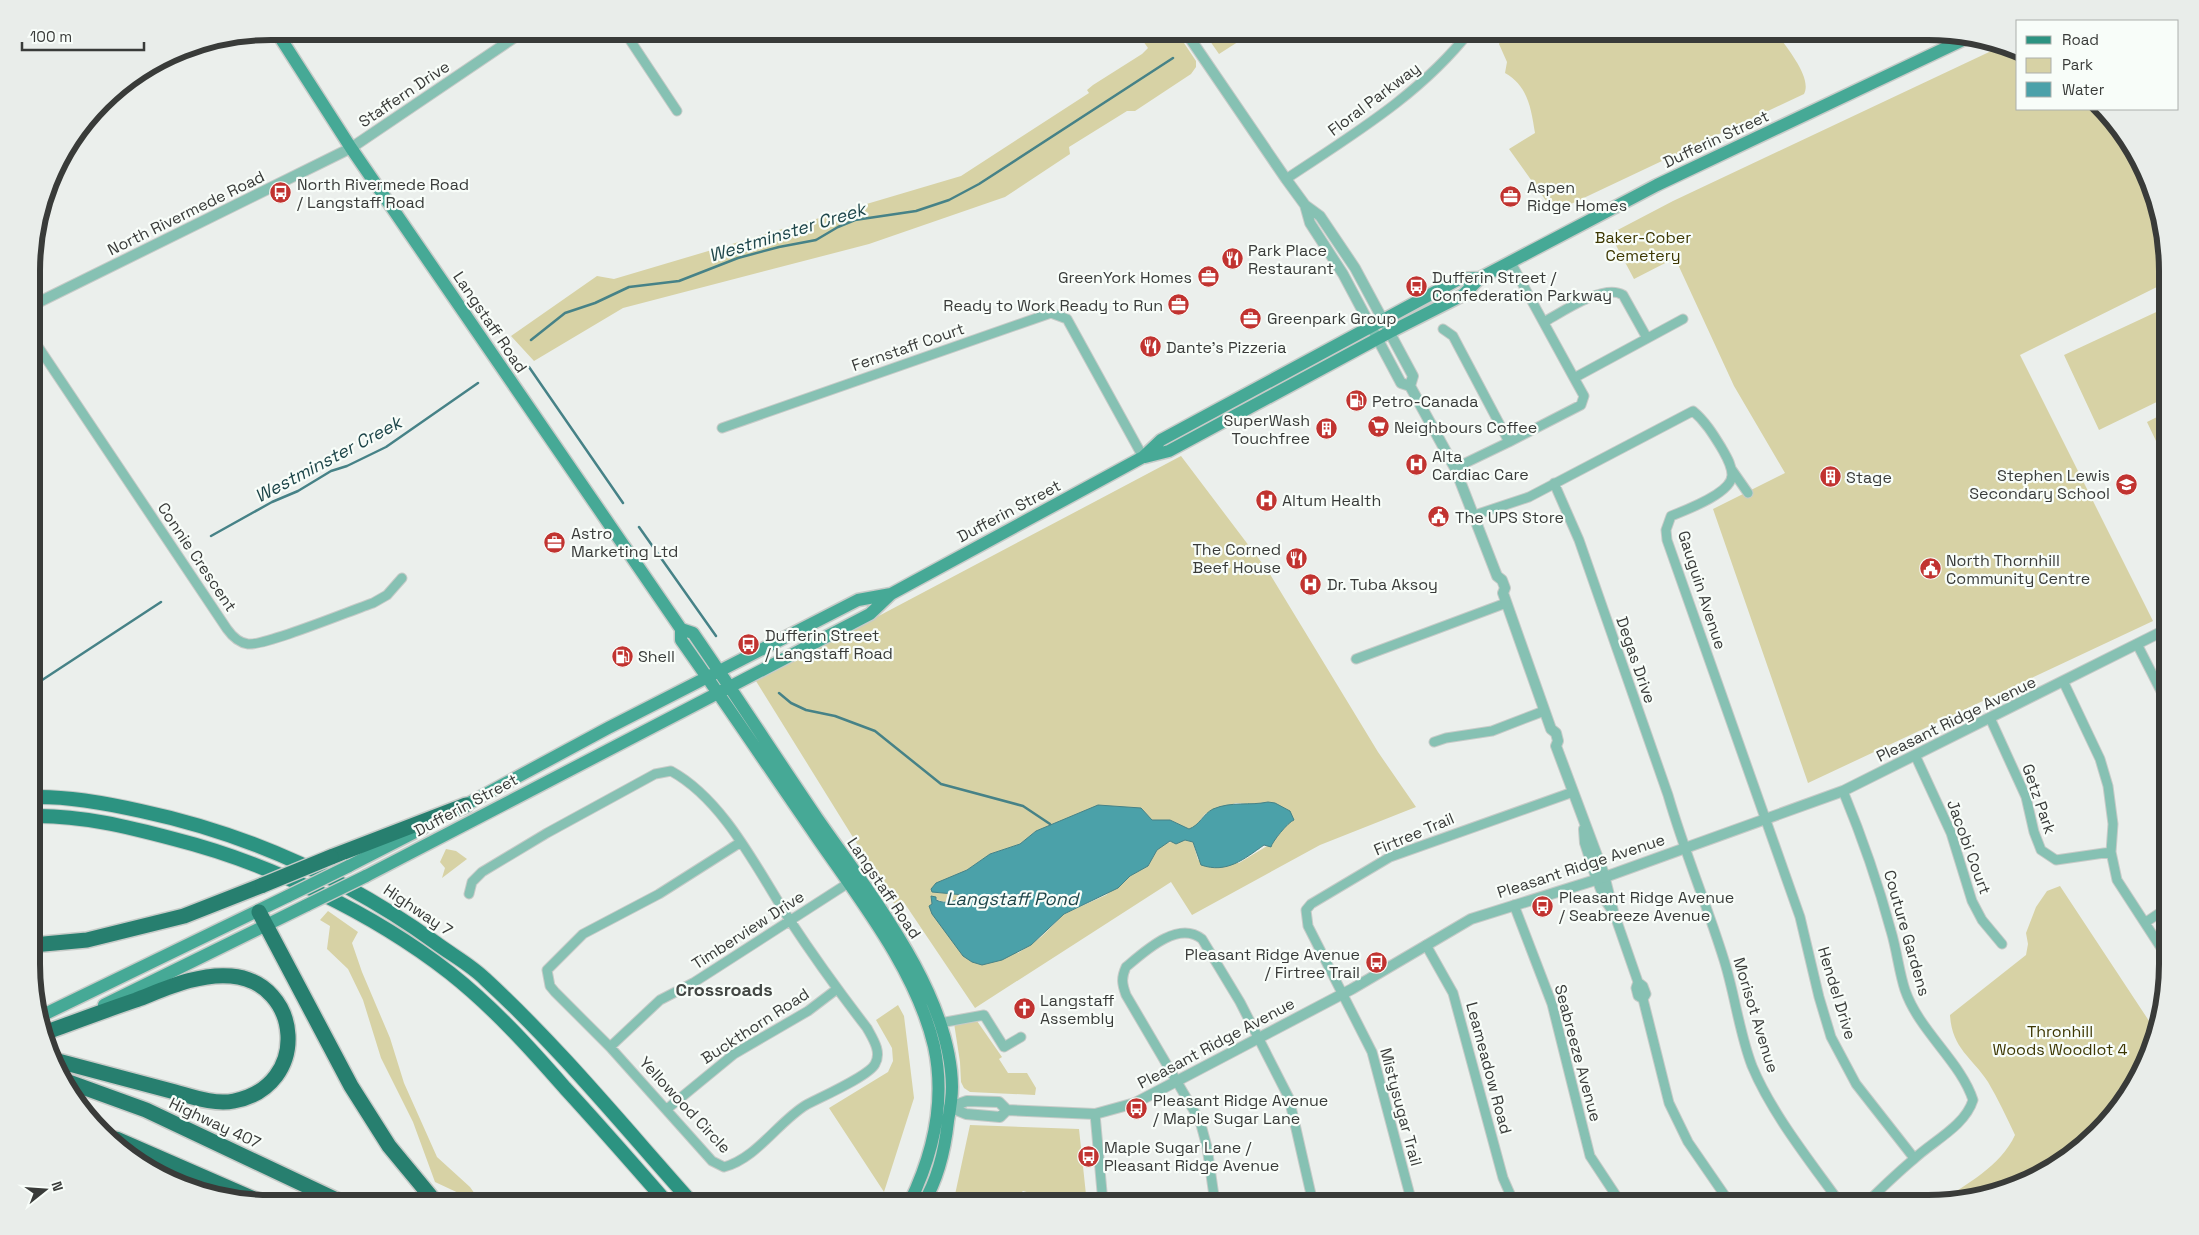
<svg xmlns="http://www.w3.org/2000/svg" width="2199" height="1235" viewBox="0 0 2199 1235" font-family="'Space Grotesk',sans-serif">
<rect width="100%" height="100%" fill="#ebefec"/>
<path fill="#d7d2a5" fill-rule="evenodd" d="M1136,31H1176L1196,61V67L1191,74L1135,111H1127L1069,147L1070,154L1005,197L869,244L623,308L534,361L511,336L597,276L614,279L961,176L1089,93L1087,90L1093,85L1142,54L1148,48Z
M1203,31H1255L1219,54Z
M1505,31H1775C1784,45 1813,77 1804,94L1554,212L1509,149L1535,133C1531,108 1528,86 1505,73L1507,62L1499,44Z
M2004,45L2018,51V109H2096L2127,138L2155,194L2167,255V282L2020,355L2153,621L1808,783L1713,509L1785,473L1734,386L1675,258L1634,279L1610,234L1673,201Z
M2167,307V397L2099,430L2064,355Z
M2167,412V462H2166L2147,422Z
M1181,456L1268,571L1378,752L1416,807L1320,845L1192,915L1171,882L975,1008L903,901L895,905L756,681ZM1268,802L1293,820L1289,822L1272,843L1239,863L1198,860L1193,842L1185,840L1165,843L1157,850L1148,866L1130,876L1106,895L1064,914L1041,937L1018,953L929,906L932,904L931,896C941,904 956,904 964,895L933,892L932,889L967,870L990,854L1020,844L1036,831L1066,819L1140,808L1152,820H1170L1189,829L1195,827L1205,814L1236,803L1256,805Z
M446,849L456,851L467,859L442,878L445,868L440,862Z
M2060,886L2153,1027L2136,1084L2098,1133L2048,1171L1938,1203C1965,1185 2001,1166 2015,1135C2007,1118 1998,1099 1988,1082C1972,1057 1952,1049 1950,1015L2026,955L2028,944L2026,933L2036,907L2047,891Z
M328,911L358,932L352,943L362,972L390,1038L404,1083L437,1157L470,1187L482,1204H471L465,1196L435,1182L413,1122L381,1058L363,1000L348,969L327,949L330,926L320,920Z
M898,1005L904,1016L914,1098L884,1192L829,1108L888,1072L893,1061L892,1048L876,1020Z
M977,1021L1002,1057L999,1059L1008,1073H1027L1036,1088L1035,1095L970,1092L964,1088L961,1082L960,1062L954,1023Z
M970,1125L1079,1129L1087,1204H1050L1046,1198L1040,1202L1034,1194L1023,1191L1009,1204H953Z"/>
<path fill="#4ba1a9" stroke="#468287" d="M1268,802L1275,803L1290,811L1294,820C1288,822 1272,842 1271,847L1264,845C1244,859 1227,874 1201,865L1193,842L1185,840L1176,844L1170,841L1157,850L1148,866L1130,876L1118,888L1064,914L1031,945L1002,960L982,965L972,962L963,956L932,914L929,906L932,904L931,896L936,897V900C946,905 957,901 964,895L932,892L931,889L936,883L967,870L990,854L1020,844L1036,831L1098,805L1141,808L1152,820H1170L1189,829C1200,825 1203,814 1213,809C1232,801 1249,806 1268,802Z"/>
<g fill="none" stroke-linecap="round" stroke-linejoin="round">
<path stroke="#468287" stroke-width="2.5" d="M531,340L565,313L595,303L629,287L679,281L738,258L779,247L816,240L838,227L855,220L916,211L949,200L979,184L1173,58
M529,367L623,503
M639,527L716,636
M211,536L272,502L298,491L331,471L347,466L386,447L478,383
M33,686L161,602
M779,693L791,703L806,710L835,716L875,731L941,784L1023,806L1050,824
M720,1195L727,1204"/>
<defs>
<path id="minor" d="M624,31L677,111
M1286,179C1352,135 1421,94 1470,31
M1510,261L1574,378L1683,319
M1544,322C1562,312 1604,283 1623,295L1647,338
M1443,329L1453,336L1509,442L1455,468
M33,339L227,629C232,636 240,643 248,644C265,646 352,610 373,603L387,595L402,578
M722,428L1051,313L1067,319L1143,457
M1509,442L1581,405L1584,396L1574,378
M1732,470L1748,493
M1554,483L1579,540L1668,795C1684,851 1707,905 1724,960C1735,995 1739,1032 1752,1066C1772,1114 1810,1161 1840,1203
M1475,515L1529,497L1693,411C1705,421 1713,434 1721,447C1726,456 1732,465 1732,475C1732,493 1686,510 1671,516L1666,530L1667,540L1800,917L1819,997L1831,1037L1856,1084L1914,1158
M2137,644L2167,703
M1356,659L1506,603
M2064,683L2100,759L2108,786L2113,824L2111,852L2117,880L2167,957
M1990,718L2026,797L2034,832L2041,850L2056,860L2111,852
M1434,742L1446,738L1492,731L1544,711
M1915,755L1951,833L1972,901L1982,920L2002,944
M1843,791C1862,837 1878,883 1891,931C1897,951 1899,972 1905,990C1919,1031 1961,1062 1973,1100C1965,1126 1933,1141 1914,1159C1897,1173 1882,1188 1866,1203
M1605,877L1614,913L1638,982L1643,986L1646,994L1643,999L1669,1103L1688,1142L1730,1203
M1597,880L1604,899L1611,909
M469,894L472,882L482,872L547,833L655,774L671,771C724,800 757,869 789,919C814,957 840,993 867,1028C873,1039 882,1052 875,1064C869,1076 821,1097 806,1105C778,1122 757,1158 724,1167L712,1161L610,1047L555,992L550,986L547,970L583,934L659,894L741,842
M1514,905L1552,1004L1590,1156L1621,1203
M2146,922L2167,908
M1426,945L1453,993L1503,1178L1514,1203
M1638,982L1636,988L1638,996L1643,999
M940,1023L984,1015L1004,1047L1021,1037
M610,1047L660,1000L693,983L853,880
M667,1109L734,1054L808,1011L837,989
M1095,1114L1103,1203
M1215,1203L1207,1147L1200,1121L1126,995C1122,984 1121,978 1126,967C1145,951 1178,920 1202,939L1240,1002L1289,1098L1313,1203
M1412,1203L1372,1052L1308,926L1306,910L1311,904L1390,857L1573,792"/>
<path id="tertiary" d="M1185,31L1286,179L1305,205L1320,216L1355,268L1413,376L1410,386L1455,468L1497,576L1502,580L1505,588L1503,593L1551,729L1556,733L1558,741L1556,746L1605,877
M1305,205L1310,223L1343,274L1401,383L1410,386
M33,305L351,148L524,31
M1584,829L1585,843L1597,880
M949,1107L966,1114L1000,1117L1007,1110
M950,1107L967,1101L999,1102L1007,1110L1095,1114L1135,1103L1352,989L1471,919L1605,877L1843,791L2167,629"/>
<path id="secondary" d="M276,31L351,148L681,629V640C727,705 771,771 816,836C860,900 916,970 934,1046C946,1101 933,1155 909,1204
M1145,457L1169,451L1390,332L1463,295L1480,278L1657,185L1969,37
M681,629L693,633C735,694 775,756 817,818C869,893 951,993 952,1087C952,1099 950,1110 948,1121C945,1149 938,1179 923,1204
M458,809L608,728L858,600L891,594
M349,866L423,828
M366,876L870,614L891,594L1143,457L1161,440L1459,279L1480,278
M104,1005L307,905
M41,1016L288,896"/>
<path id="primary" d="M33,797C69,796 106,803 141,811C249,834 347,879 436,943C452,955 471,965 485,979C560,1048 625,1128 693,1204
M33,816C80,815 129,827 174,839C269,863 373,913 450,973C493,1007 530,1048 565,1088C600,1126 634,1165 668,1204"/>
<path id="motorway" d="M331,857L466,805
M259,912L351,1086L389,1146L437,1204
M33,945L87,940L184,916L263,885
M47,1032C77,1021 106,1010 136,1000C165,989 198,973 231,976C302,982 311,1086 234,1101C215,1105 193,1097 175,1092C136,1082 97,1071 58,1061
M66,1081L146,1110L345,1204
M116,1139L263,1203"/>
</defs>
<use href="#minor" stroke="#c7cbc8" stroke-width="11"/>
<use href="#tertiary" stroke="#c7cbc8" stroke-width="12"/>
<use href="#secondary" stroke="#c7cbc8" stroke-width="15"/>
<use href="#primary" stroke="#c7cbc8" stroke-width="16"/>
<use href="#motorway" stroke="#c7cbc8" stroke-width="18"/>
<use href="#minor" stroke="#86c1b3" stroke-width="9"/>
<use href="#tertiary" stroke="#86c1b3" stroke-width="10"/>
<use href="#secondary" stroke="#46a996" stroke-width="12"/>
<use href="#primary" stroke="#2c9381" stroke-width="14"/>
<use href="#motorway" stroke="#277f6f" stroke-width="15"/>
<defs>
<path id="secondary-bridge" d="M288,896L349,866
M307,905L366,876"/>
<path id="motorway-bridge" d="M263,885L331,857"/>
</defs>
<use href="#secondary-bridge" stroke="#c7cbc8" stroke-width="15" stroke-linecap="butt"/>
<use href="#motorway-bridge" stroke="#c7cbc8" stroke-width="18" stroke-linecap="butt"/>
<use href="#secondary-bridge" stroke="#46a996" stroke-width="12"/>
<use href="#motorway-bridge" stroke="#277f6f" stroke-width="15"/>
</g>
<defs>
<symbol id="bus-disc" viewBox="-11 -11 22 22"><circle r="9.5" fill="#c13330" stroke="#f8fdf9"/><path d="M-5-6H5V4H4V6H2V4H-2V6H-4V4H-5ZM-3.5-4V0h7V-4ZM-3.5 1.2v1.5H-2V1.2ZM2 1.2v1.5H3.5V1.2Z" fill="#fff"/></symbol>
<symbol id="office-disc" viewBox="-11 -11 22 22"><circle r="9.5" fill="#c13330" stroke="#f8fdf9"/><path d="M-6-3h4V-5.5h4V-3h4V5H-6ZM-1-4.5V-3h2v-1.5ZM-6 0V1H6V0Z" fill="#fff"/></symbol>
<symbol id="restaurant-disc" viewBox="-11 -11 22 22"><circle r="9.5" fill="#c13330" stroke="#f8fdf9"/><path d="M-5-6h1v4h1v-4h1v4h1v-4h1v5L-1.5 .5V6h-2V.5L-5-1ZM5-6V6H3V1.5H1.5Q1.5-4 5-6Z" fill="#fff"/></symbol>
<symbol id="fuel-disc" viewBox="-11 -11 22 22"><circle r="9.5" fill="#c13330" stroke="#f8fdf9"/><path d="M-5.5-6h7V0h2V4h1.3V-2.5L3-4.5l.8-.8L6-3V5H2.5V1h-1V6h-7ZM-4.2-4.7v3.2H.2V-4.7Z" fill="#fff"/></symbol>
<symbol id="supermarket-disc" viewBox="-11 -11 22 22"><circle r="9.5" fill="#c13330" stroke="#f8fdf9"/><path d="M-6-5.5h2.5l.6 2H6L4.5 2H-2.5L-4.4-4H-6ZM-1.5 3.2a1.3 1.3 0 1 0 .1 0ZM3 3.2a1.3 1.3 0 1 0 .1 0Z" fill="#fff"/></symbol>
<symbol id="building-disc" viewBox="-11 -11 22 22"><circle r="9.5" fill="#c13330" stroke="#f8fdf9"/><path d="M-4-6H4V6H1V3H-1V6H-4ZM-2.5-4.3h1.7v1.8h-1.7ZM.8-4.3h1.7v1.8H.8ZM-2.5-1h1.7V.8h-1.7ZM.8-1h1.7V.8H.8Z" fill="#fff"/></symbol>
<symbol id="hospital-disc" viewBox="-11 -11 22 22"><circle r="9.5" fill="#c13330" stroke="#f8fdf9"/><path d="M-5-5h3v3.5h4V-5h3V5h-3V1.5h-4V5h-3Z" fill="#fff"/></symbol>
<symbol id="school-disc" viewBox="-11 -11 22 22"><circle r="9.5" fill="#c13330" stroke="#f8fdf9"/><path d="M0-5L7-2L0 1L-7-2ZM-4 1L0 2.5L4 1V4Q0 6-4 4Z" fill="#fff"/></symbol>
<symbol id="civic-disc" viewBox="-11 -11 22 22"><circle r="9.5" fill="#c13330" stroke="#f8fdf9"/><path d="M-.6-6.5H3V-4.5H.6V-3L4-1V1h2V6H-6V1h2V-1L-.6-3ZM-1.2 2.5V6h2.4V2.5Z" fill="#fff"/></symbol>
<symbol id="church-disc" viewBox="-11 -11 22 22"><circle r="9.5" fill="#c13330" stroke="#f8fdf9"/><path d="M-1.2-6h2.4v3.5h3.3v2.4h-3.3V6h-2.4V-.1h-3.3v-2.4h3.3Z" fill="#fff"/></symbol>
</defs>
<g fill-rule="evenodd">
<use href="#bus-disc" x="268" y="180" width="25" height="25"/>
<use href="#office-disc" x="1498" y="184" width="25" height="25"/>
<use href="#restaurant-disc" x="1220" y="246" width="25" height="25"/>
<use href="#office-disc" x="1196" y="264" width="25" height="25"/>
<use href="#bus-disc" x="1404" y="274" width="25" height="25"/>
<use href="#office-disc" x="1166" y="292" width="25" height="25"/>
<use href="#office-disc" x="1238" y="306" width="25" height="25"/>
<use href="#restaurant-disc" x="1138" y="334" width="25" height="25"/>
<use href="#fuel-disc" x="1344" y="388" width="25" height="25"/>
<use href="#supermarket-disc" x="1366" y="414" width="25" height="25"/>
<use href="#building-disc" x="1314" y="416" width="25" height="25"/>
<use href="#hospital-disc" x="1404" y="452" width="25" height="25"/>
<use href="#building-disc" x="1818" y="464" width="25" height="25"/>
<use href="#school-disc" x="2114" y="472" width="25" height="25"/>
<use href="#hospital-disc" x="1254" y="488" width="25" height="25"/>
<use href="#civic-disc" x="1426" y="504" width="25" height="25"/>
<use href="#office-disc" x="542" y="530" width="25" height="25"/>
<use href="#restaurant-disc" x="1284" y="546" width="25" height="25"/>
<use href="#civic-disc" x="1918" y="556" width="25" height="25"/>
<use href="#hospital-disc" x="1298" y="572" width="25" height="25"/>
<use href="#bus-disc" x="736" y="632" width="25" height="25"/>
<use href="#fuel-disc" x="610" y="644" width="25" height="25"/>
<use href="#bus-disc" x="1530" y="894" width="25" height="25"/>
<use href="#bus-disc" x="1364" y="950" width="25" height="25"/>
<use href="#church-disc" x="1012" y="996" width="25" height="25"/>
<use href="#bus-disc" x="1124" y="1096" width="25" height="25"/>
<use href="#bus-disc" x="1076" y="1144" width="25" height="25"/>
</g>
<g text-anchor="middle" dominant-baseline="central" stroke-width="4.5" stroke-linejoin="round" paint-order="stroke">
<g font-size="16" fill="#393b39" stroke="#f8fdf9">
<text transform="translate(404 94) rotate(-34)">Staffern Drive</text>
<text transform="translate(1374 99) rotate(-37)">Floral Parkway</text>
<text transform="translate(1716 139) rotate(-25)">Dufferin Street</text>
<text transform="translate(186 213) rotate(-26)">North Rivermede Road</text>
<text transform="translate(490 322) rotate(56)">Langstaff Road</text>
<text transform="translate(908 347) rotate(-19)">Fernstaff Court</text>
<text transform="translate(1009 511) rotate(-28)">Dufferin Street</text>
<text transform="translate(197 557) rotate(56)">Connie Crescent</text>
<text transform="translate(1702 590) rotate(72)">Gauguin Avenue</text>
<text transform="translate(1636 660) rotate(71)">Degas Drive</text>
<text transform="translate(1956 719) rotate(-26)">Pleasant Ridge Avenue</text>
<text transform="translate(2039 799) rotate(71)">Getz Park</text>
<text transform="translate(466 805) rotate(-28)">Dufferin Street</text>
<text transform="translate(1414 834) rotate(-23)">Firtree Trail</text>
<text transform="translate(1969 847) rotate(70)">Jacobi Court</text>
<text transform="translate(1581 866) rotate(-18)">Pleasant Ridge Avenue</text>
<text transform="translate(884 888) rotate(56)">Langstaff Road</text>
<text transform="translate(418 910) rotate(34)">Highway 7</text>
<text transform="translate(748 930) rotate(-33)">Timberview Drive</text>
<text transform="translate(1907 933) rotate(74)">Couture Gardens</text>
<text transform="translate(1837 993) rotate(73)">Hendel Drive</text>
<text transform="translate(1756 1015) rotate(73)">Morisot Avenue</text>
<text transform="translate(755 1026) rotate(-33)">Buckthorn Road</text>
<text transform="translate(1216 1043) rotate(-28)">Pleasant Ridge Avenue</text>
<text transform="translate(1578 1053) rotate(75)">Seabreeze Avenue</text>
<text transform="translate(1489 1068) rotate(75)">Leameadow Road</text>
<text transform="translate(685 1105) rotate(47)">Yellowood Circle</text>
<text transform="translate(1401 1107) rotate(75)">Mistysugar Trail</text>
<text transform="translate(215 1123) rotate(25)">Highway 407</text>
</g>
<g font-size="16" fill="#393b39" stroke="#f8fdf9" text-anchor="start">
<text x="297" y="184">North Rivermede Road<tspan x="297" dy="18">/ Langstaff Road</tspan></text>
<text x="1527" y="187">Aspen<tspan x="1527" dy="18">Ridge Homes</tspan></text>
<text x="1248" y="250">Park Place<tspan x="1248" dy="18">Restaurant</tspan></text>
<text x="1192" y="277" text-anchor="end">GreenYork Homes</text>
<text x="1432" y="277">Dufferin Street /<tspan x="1432" dy="18">Confederation Parkway</tspan></text>
<text x="1163" y="305" text-anchor="end">Ready to Work Ready to Run</text>
<text x="1267" y="318">Greenpark Group</text>
<text x="1166" y="347">Dante's Pizzeria</text>
<text x="1372" y="401">Petro-Canada</text>
<text x="1310" y="420" text-anchor="end">SuperWash<tspan x="1310" dy="18">Touchfree</tspan></text>
<text x="1394" y="427">Neighbours Coffee</text>
<text x="1432" y="456">Alta<tspan x="1432" dy="18">Cardiac Care</tspan></text>
<text x="2110" y="475" text-anchor="end">Stephen Lewis<tspan x="2110" dy="18">Secondary School</tspan></text>
<text x="1846" y="477">Stage</text>
<text x="1282" y="500">Altum Health</text>
<text x="1455" y="517">The UPS Store</text>
<text x="571" y="533">Astro<tspan x="571" dy="18">Marketing Ltd</tspan></text>
<text x="1281" y="549" text-anchor="end">The Corned<tspan x="1281" dy="18">Beef House</tspan></text>
<text x="1946" y="560">North Thornhill<tspan x="1946" dy="18">Community Centre</tspan></text>
<text x="1327" y="584">Dr. Tuba Aksoy</text>
<text x="765" y="635">Dufferin Street<tspan x="765" dy="18">/ Langstaff Road</tspan></text>
<text x="638" y="656">Shell</text>
<text x="1559" y="897">Pleasant Ridge Avenue<tspan x="1559" dy="18">/ Seabreeze Avenue</tspan></text>
<text x="1360" y="954" text-anchor="end">Pleasant Ridge Avenue<tspan x="1360" dy="18">/ Firtree Trail</tspan></text>
<text x="1040" y="1000">Langstaff<tspan x="1040" dy="18">Assembly</tspan></text>
<text x="1153" y="1100">Pleasant Ridge Avenue<tspan x="1153" dy="18">/ Maple Sugar Lane</tspan></text>
<text x="1104" y="1147">Maple Sugar Lane /<tspan x="1104" dy="18">Pleasant Ridge Avenue</tspan></text>
</g>
<g font-size="16" fill="#3d3702" stroke="#f8fdf9">
<text x="1643" y="237">Baker-Cober<tspan x="1643" dy="18">Cemetery</tspan></text>
<text x="2060" y="1031">Thronhill<tspan x="2060" dy="18">Woods Woodlot 4</tspan></text>
</g>
<g font-size="18" font-style="italic" fill="#1e464a" stroke="#f8fdf9">
<text transform="translate(787 232) rotate(-17)">Westminster Creek</text>
<text transform="translate(328 459) rotate(-28)">Westminster Creek</text>
<text x="1012" y="898">Langstaff Pond</text>
</g>
<g font-size="18" font-weight="bold" fill="#434744" stroke="#f8fdf9">
<text x="724" y="989">Crossroads</text>
</g>
</g>
<path d="M0 0H2199V1235H0ZM271 40H1928A231 231 0 0 1 2159 271V964A231 231 0 0 1 1928 1195H271A231 231 0 0 1 40 964V271A231 231 0 0 1 271 40Z" fill="#e9edea" fill-rule="evenodd"/>
<path fill="none" stroke="#393b39" stroke-width="6" d="M271 40H1928A231 231 0 0 1 2159 271V964A231 231 0 0 1 1928 1195H271A231 231 0 0 1 40 964V271A231 231 0 0 1 271 40Z"/>
<rect x="2016" y="20" width="162" height="90" fill="#f8fdf9" stroke="#acafac"/>
<rect x="2026" y="36" width="25" height="8" fill="#2c9381" stroke="#acafac"/>
<text x="2062" y="45" font-size="15" fill="#393b39">Road</text>
<rect x="2026" y="58" width="25" height="15" fill="#d7d2a5" stroke="#acafac"/>
<text x="2062" y="70" font-size="15" fill="#393b39">Park</text>
<rect x="2026" y="82" width="25" height="15" fill="#4ba1a9" stroke="#acafac"/>
<text x="2062" y="95" font-size="15" fill="#393b39">Water</text>
<g transform="translate(45 1190) rotate(73)" stroke="#f8fdf9" stroke-width="4" paint-order="stroke">
<path d="M0-4L9 19L0 12L-9 19Z" fill="#393b39"/>
<text y="-8" font-size="14" font-weight="bold" text-anchor="middle" fill="#393b39">N</text>
</g>
<path d="M22 42v8h122v-8" fill="none" stroke="#393b39" stroke-width="2.5"/>
<text x="30" y="42" font-size="15" fill="#393b39" stroke="#f8fdf9" stroke-width="4" paint-order="stroke">100 m</text>
</svg>
